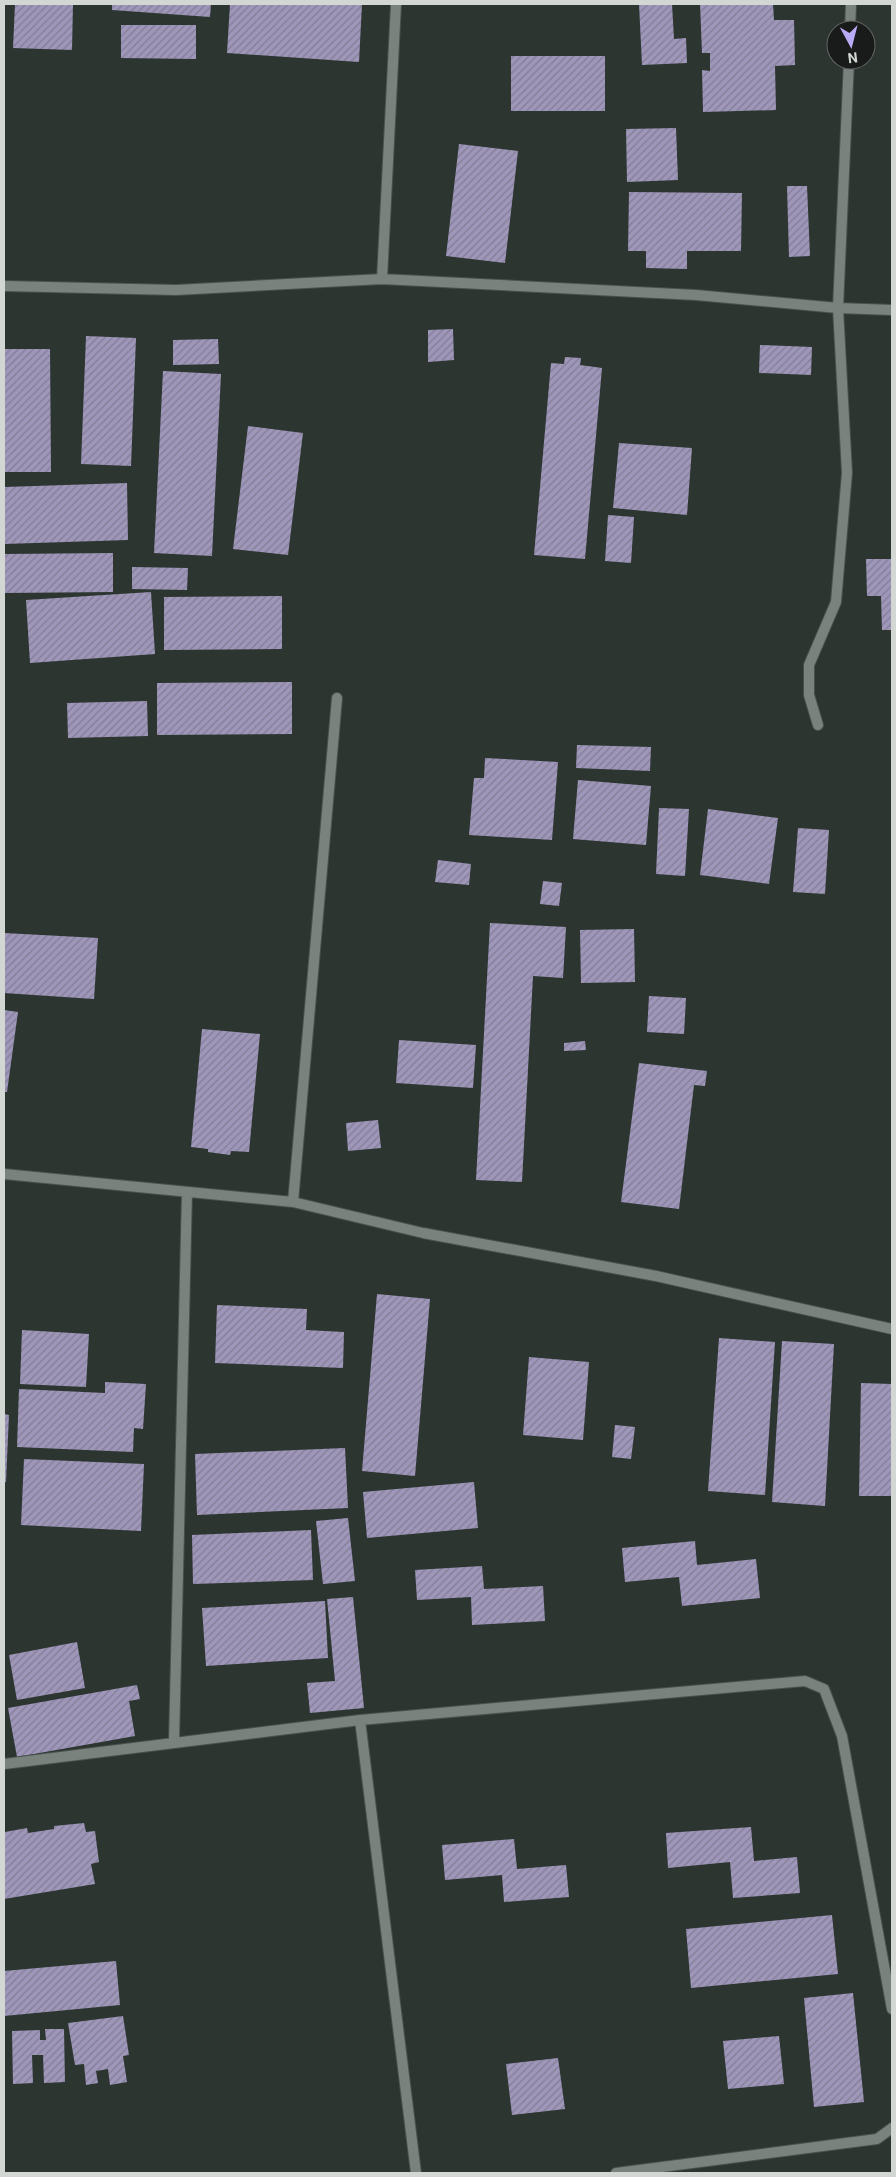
<svg xmlns="http://www.w3.org/2000/svg" width="896" height="2177" viewBox="0 0 896 2177" font-family="Roboto,sans-serif">
<defs>
<pattern id="building-hatch" width="6" height="6" patternUnits="userSpaceOnUse" patternTransform="scale(1.25)"><rect width="6" height="6" fill="#9e97ba"/><path d="M-1 1l2-2M0 6l6-6M5 7l2-2" fill="none" stroke="#827d95"/></pattern>
</defs>
<rect width="100%" height="100%" fill="#2d3531"/>
<path fill="url(#building-hatch)" d="M15,4H73L72,50L13,48Z
M112,4H211L210,17L112,10Z
M230,4H362L359,62L227,53Z
M639,4H672L674,39L686,38L687,63L642,65Z
M700,4H773L774,20H794L795,65L775,66L776,110L703,112L702,70L710,71V53H702Z
M121,25H196V59L121,58Z
M511,56H605V111H511Z
M676,128L678,180L627,182L626,129Z
M459,144L518,151L505,263L446,256Z
M787,186H807L810,256L789,257Z
M629,192L742,193L741,251H687V269L646,268V251H628Z
M453,329L454,360L428,362V330Z
M86,336L136,338L131,466L81,464Z
M218,339L219,364L173,365V340Z
M760,345L812,347L811,375L759,373Z
M4,349H50L51,472H4Z
M565,357L581,358L580,365L602,368L585,559L534,555L551,363L564,364Z
M163,371L221,374L212,556L154,553Z
M248,426L303,433L288,555L233,549Z
M619,443L692,448L687,515L613,508Z
M127,483L128,540L4,544V487Z
M608,515L634,517L631,563L605,561Z
M113,553V592L4,593V554Z
M866,559H892V630H882L881,596H867Z
M132,567L188,568L187,590L132,589Z
M151,592L155,654L30,663L26,600Z
M282,596V649L164,650V597Z
M292,682V734L157,735V683Z
M147,701L148,736L68,738L67,703Z
M577,745L651,747L650,771L576,768Z
M485,758L558,762L552,840L469,835L474,778H484Z
M578,780L651,786L646,845L573,839Z
M659,808L689,809L685,876L656,874Z
M708,809L778,818L769,884L700,875Z
M798,828L829,830L825,894L793,892Z
M438,860L471,864L469,885L435,882Z
M543,881L562,883L559,906L540,904Z
M490,923L566,927L563,978L533,976L522,1182L476,1180Z
M634,929L635,982L581,983L580,930Z
M4,933L98,938L94,999L4,993Z
M649,996L686,998L684,1034L647,1032Z
M4,1010L18,1012L7,1092H4Z
M202,1029L260,1034L249,1152L231,1151L230,1155L208,1152V1149L191,1147Z
M399,1040L476,1045L473,1088L396,1083Z
M585,1041L586,1050L564,1051V1043Z
M639,1063L707,1071L705,1086L694,1085L679,1209L621,1202Z
M378,1120L381,1148L348,1151L346,1123Z
M377,1294L430,1299L415,1476L362,1471Z
M217,1305L307,1309L306,1330L344,1332L343,1368L215,1363Z
M22,1330L89,1334L86,1387L20,1384Z
M719,1338L775,1342L765,1495L708,1491Z
M782,1341L834,1344L825,1506L772,1502Z
M529,1357L589,1362L583,1440L523,1435Z
M105,1382L146,1384L143,1429L134,1428L133,1452L17,1447L19,1389L105,1393Z
M861,1383L892,1384V1496H859Z
M4,1414L9,1415L6,1482H4Z
M615,1425L635,1427L631,1459L612,1457Z
M345,1448L348,1508L197,1515L195,1454Z
M24,1459L144,1464L141,1531L21,1525Z
M474,1482L478,1528L367,1538L363,1492Z
M348,1518L355,1581L323,1584L316,1521Z
M311,1530L313,1580L193,1584L192,1535Z
M695,1541L697,1565L756,1559L760,1598L682,1606L679,1577L625,1582L622,1548Z
M482,1566L484,1589L543,1586L545,1621L472,1625L471,1597L417,1600L415,1570Z
M353,1597L364,1708L310,1713L307,1683L335,1681L327,1599Z
M325,1601L328,1658L206,1666L202,1608Z
M77,1642L85,1688L17,1700L9,1655Z
M137,1685L140,1699L129,1701L135,1736L17,1757L8,1708Z
M84,1823L86,1832L95,1831L99,1862L91,1864L95,1884L4,1899L5,1832L27,1828L28,1833L54,1829V1826Z
M751,1827L754,1861L797,1857L800,1893L733,1898L730,1862L668,1868L666,1833Z
M514,1839L517,1869L566,1865L569,1897L504,1902L502,1875L445,1880L442,1845Z
M832,1915L838,1974L691,1988L686,1929Z
M116,1961L120,2005L4,2016V1971Z
M853,1993L864,2102L814,2107L804,1998Z
M123,2016L129,2055L123,2056L127,2082L110,2085L108,2069L96,2071L98,2083L86,2085L84,2064L75,2065L68,2023Z
M45,2029H64L65,2082L44,2083L43,2055H32L33,2083L13,2084L12,2031L40,2030V2040H46Z
M779,2036L784,2084L728,2089L723,2041Z
M558,2058L565,2109L512,2115L506,2064Z"/>
<g fill="none" stroke-linecap="round" stroke-linejoin="round">
<defs>
<path id="minor" d="M850,30L851,4
M382,279L396,4
M4,286L176,290L382,279L696,295L838,308L892,310
M337,698L293,1202L423,1233L656,1276L892,1329
M818,725L809,695V665L836,602L847,473L838,308L849,60
M4,1174L293,1202
M360,1720L416,2173
M174,1742L187,1192
M4,1764L360,1720L805,1681L824,1689L842,1736L892,2009
M616,2173L877,2139L892,2128"/>
</defs>
<use href="#minor" stroke="#4a514d" stroke-width="12"/>
<use href="#minor" stroke="#79827d" stroke-width="10"/>
</g>
<rect width="896" height="2177" fill="none" stroke="#d2d7d4" stroke-width="10"/>
<g transform="translate(851 45) rotate(173)"><circle r="24" fill="#181b19" stroke="#626664"/>
<path d="M0-4L9 19L0 12L-9 19Z" fill="#bbaaf6"/>
<text y="-8" font-size="14" font-weight="bold" text-anchor="middle" fill="#d2d7d4">N</text>
</g>
</svg>
